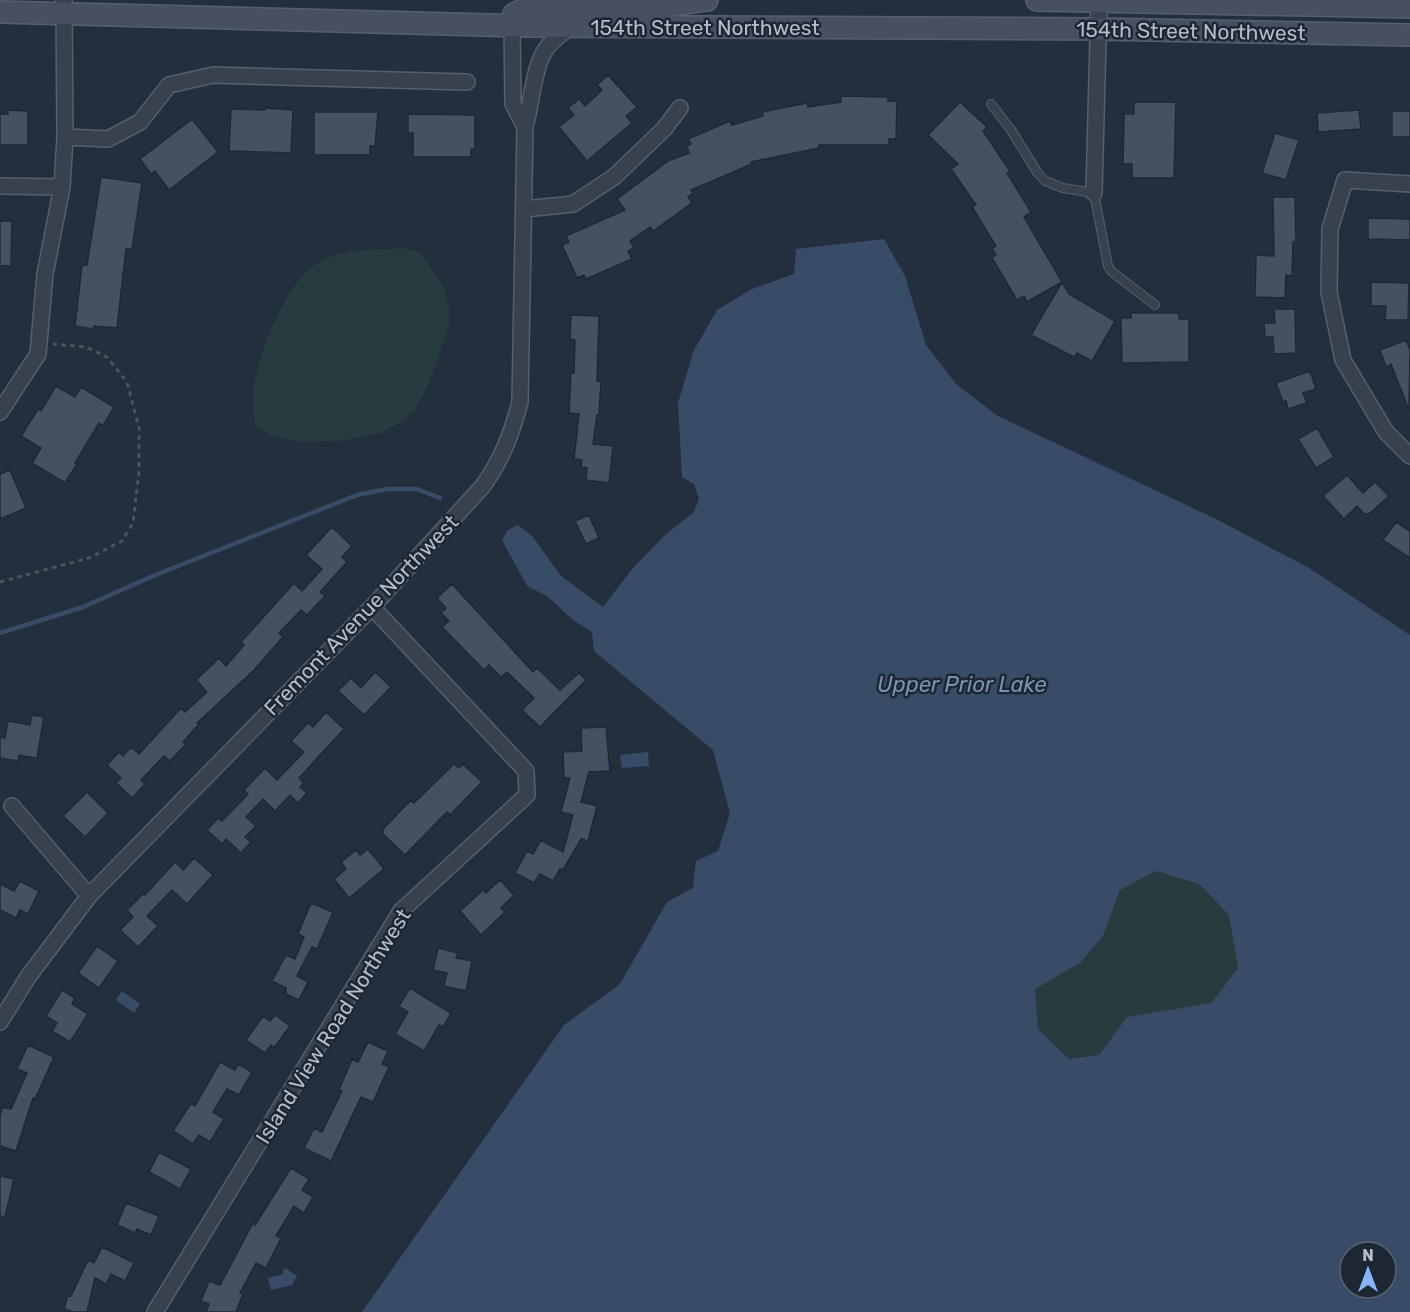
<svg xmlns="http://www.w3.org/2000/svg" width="1410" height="1312" viewBox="0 0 1410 1312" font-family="Rubik,sans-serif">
<rect width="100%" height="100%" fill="#242f3e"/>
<path fill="#263c3f" d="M404,248L422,254L443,286L449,305V325L429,383L415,409L400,423L382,433L341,441L300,442L269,435L255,426C254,416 252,405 253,394C257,357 285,281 319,262C345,248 375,250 404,248Z
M1156,871L1199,884L1229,915L1238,968L1211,1003L1127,1017L1099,1055L1069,1059L1037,1029L1035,988L1080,963L1103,936L1120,890Z"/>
<path fill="#394c67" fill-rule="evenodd" d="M884,239L905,276L926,345L957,385L998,416L1218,520L1309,568L1410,635V1312H362L564,1025L620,984L667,902L693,888L696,861L718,851L730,813L713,750L594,651L592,632L573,620L547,596L527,586L502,540L508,530L518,525L532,536L561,576L603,607L632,569L665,535L694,512L699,499L694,484L682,477L678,403L694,350L717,310L752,289L794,274L796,249ZM1156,871L1199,884L1229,915L1238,968L1211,1003L1127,1017L1099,1055L1069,1059L1038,1029L1035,989L1080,963L1103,936L1120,890ZM1350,1252H1386V1288H1350Z
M648,752L649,766L622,768L620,755Z
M122,991L140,1004L134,1013L116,1000Z
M285,1268L297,1276L292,1285L271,1290L268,1278L284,1274L282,1272Z"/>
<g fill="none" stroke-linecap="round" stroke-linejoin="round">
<path stroke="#394c67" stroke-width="4.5" d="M0,633L83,607L153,576L357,495L388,489H417L440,498"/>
</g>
<path fill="#455162" stroke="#1f2835" stroke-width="1.5" d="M608,75L637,107L626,116L632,123L587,161L559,127L574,115L568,108L579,99L585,106L602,90L597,85Z
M841,96L888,97V101H897L896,139H889V145H819V148L751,162L752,164L691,190L693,193L688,197L692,203L653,231L650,227L630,241L634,248L628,251L632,259L586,279L584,275L577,278L562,245L569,242L566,236L625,210L617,199L668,161L689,153L687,146L691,144L688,139L730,121L732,125L763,116L762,112L807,103L808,107L841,102Z
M960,102L987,127L983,131L1010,171L1007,173L1031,212L1024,217L1062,282L1027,302L1024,296L1017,300L992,258L996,255L992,248L996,246L972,207L976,205L951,169L958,164L928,135Z
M1134,102H1176L1174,178H1132V164H1123L1124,114H1134Z
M265,108L293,110L291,153L229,151L231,109L265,110Z
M8,110L28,111V145H0V114H8Z
M1359,110L1361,129L1318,132L1317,113Z
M1392,111H1410V137H1392Z
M314,112H378L375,146H370V155H314Z
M408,114L475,115V149H471V157H413V133H408Z
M192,119L218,152L169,190L155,171L151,174L140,159Z
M1275,133L1299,140L1286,180L1262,173Z
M101,177L142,183L132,249H126L117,328L94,326L93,329L75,326L82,265H87Z
M1273,197H1295L1296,241L1293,242L1292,276L1286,275L1285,298L1255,297L1256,255L1274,256Z
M1368,218L1410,219V240L1368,239Z
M0,221H12L11,266H0Z
M1062,282L1069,294L1115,321L1092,361L1077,353L1074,357L1031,335Z
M1371,282L1409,283L1408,320H1385L1386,306H1371Z
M1274,309H1295L1296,353L1274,354L1273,337H1265L1264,323H1275Z
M1131,313H1179V319H1189V362L1122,363L1121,318H1131Z
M571,315L599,316L597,381L601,382L599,415H597L593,444L613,446L609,483L586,480L587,468L581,467L582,460L574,459L579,414L569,413L571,373H574L575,340L570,339Z
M1406,340L1410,350L1409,410L1391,364L1386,367L1380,350Z
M1310,371L1316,389L1303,393L1307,403L1288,409L1286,401L1283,402L1276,383Z
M56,386L75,397L81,387L114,407L103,426L99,423L75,463L77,464L65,483L32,463L41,448L21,436L38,409L41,411Z
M1317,428L1334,457L1316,468L1298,439Z
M10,470L26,508L0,519V474Z
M1347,475L1363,493L1375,482L1389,496L1369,514H1364L1357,506L1344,519L1323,496Z
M589,515L599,538L586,544L575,521Z
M1396,522L1410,531V558L1383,540Z
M332,527L352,546L342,557L347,562L320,592L325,596L307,615L301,610L279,633L283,637L253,671L197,723L199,724L183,742L186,744L170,761L164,756L141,780L145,784L132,798L116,783L121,778L107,765L119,752L123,756L131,747L139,754L181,708L185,712L207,692L196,680L219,658L226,666L244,645L241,642L294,583L302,591L322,569L306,555Z
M452,584L533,672L537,668L560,690L579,673L586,680L540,727L522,710L534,698L507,672L501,677L489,665L484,670L442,627L449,621L441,613L446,608L437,598Z
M375,672L391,687L364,715L338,691L351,678L361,688Z
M326,712L344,729L299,778L304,783L300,787L307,793L298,803L290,795L275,811L263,799L246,817L256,826L245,837L251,842L241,853L226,839L222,844L207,830L218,818L222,821L248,794L244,790L265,768L277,780L304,752L291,741L308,723L313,727Z
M32,715L44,717L37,758L19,755L18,761L0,758V737L5,738L8,721L30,725Z
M606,727L610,771L589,772L581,802L597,806L588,841L581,839L563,870L560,869L553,881L540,874L534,883L515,873L527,851L533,854L541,840L563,852L573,815L561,812L570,778H564L563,752L582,751L581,728Z
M454,764L459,768L463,764L482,782L450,815L447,812L405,855L383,834V829L411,800L414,803Z
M87,792L108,813L85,837L63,816Z
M368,849L384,869L349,898L334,879L346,869L341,862L356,850L360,855Z
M194,858L213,875L187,904L172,890L147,916L158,926L138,947L120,930L133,917L127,910L144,893L145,895L175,862L183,870Z
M500,880L514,895L501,908L505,912L481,935L460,911L483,890L486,893Z
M20,881L39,891L28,914L20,910L16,918L0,910V884L14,891Z
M311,903L333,912L317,949L312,947L297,976L308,982L299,1000L286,994V988L272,981L286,955L295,959L304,937L298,934Z
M97,946L118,961L99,988L78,973Z
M438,948L458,953L456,958L472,961L466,991L444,986L447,973L433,970Z
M410,988L451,1013L443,1027L439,1025L424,1051L395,1034L408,1012L399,1006Z
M62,990L75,998L72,1004L88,1014L70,1042L52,1031L57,1023L46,1016Z
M275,1015L290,1026L274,1048L271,1045L265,1053L246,1040L263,1016L270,1021Z
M368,1042L388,1051L382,1064L389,1067L373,1102L361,1097L331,1161L304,1148L314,1128L322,1132L342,1091L339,1090L352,1059L358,1062Z
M28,1045L54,1057L35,1099L33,1098L16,1151L0,1146V1115L3,1107L11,1109L27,1073L17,1069Z
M220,1062L235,1070L238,1064L252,1072L239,1095L227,1089L213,1112L224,1119L210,1142L199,1135L193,1144L173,1131L191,1103L195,1106Z
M159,1152L191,1169L180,1189L149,1172Z
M291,1168L309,1179L302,1190L313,1197L304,1213L294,1206L276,1236L281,1238L266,1268L256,1263L240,1293L243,1294L236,1312H206L209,1304L201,1301L209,1281L220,1285L253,1223L255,1225Z
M0,1176L14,1179L5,1217L0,1216Z
M126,1203L159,1216L151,1235L137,1229L135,1233L117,1225Z
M102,1247L134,1263L125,1281L111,1274L106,1284L95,1278L87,1312H73L64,1309L68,1295L71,1296L88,1260L94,1263Z"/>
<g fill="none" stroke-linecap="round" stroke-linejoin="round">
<defs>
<path id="lane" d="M991,104L1011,130L1037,172L1045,181L1063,188L1094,193L1108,266L1111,271L1155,305"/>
<path id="street" d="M512,25L513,104L525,127
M65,137L108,139L140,122L169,85L213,75L467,82
M1410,184L1345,180L1330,229L1329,292L1343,360L1386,432L1410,456
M0,186L62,187
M1094,193L1099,0
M524,209L573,204L614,177L664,129L680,108
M0,412L38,354L45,274L62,187L65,137L64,0
M12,806L89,896
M0,1022L28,977L89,896L372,607L483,486C502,459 512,433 520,402L525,127C531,106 534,65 546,49C552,40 563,33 571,26
M155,1312L401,911L527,795L526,771L372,607"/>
<path id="secondary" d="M1037,0L1410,7
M0,12L524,26L1098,29L1410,35
M512,25L514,14L529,7L552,6L646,9L707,0"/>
</defs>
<use href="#lane" stroke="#565f6c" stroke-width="10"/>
<use href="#street" stroke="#565f6c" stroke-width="18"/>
<use href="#secondary" stroke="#565f6c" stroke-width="24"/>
<path stroke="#44595c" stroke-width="3" stroke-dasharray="4.5 4.5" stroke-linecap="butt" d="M0,582L89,558L122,541L133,523L139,471V428L127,382L107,357L86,347L53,344"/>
<use href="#lane" stroke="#38414e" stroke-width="8"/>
<use href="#street" stroke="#38414e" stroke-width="15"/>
<use href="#secondary" stroke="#465061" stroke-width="21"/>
</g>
<g text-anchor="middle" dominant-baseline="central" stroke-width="5" stroke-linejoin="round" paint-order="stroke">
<g font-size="21" fill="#b4bcc9" stroke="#1d2633">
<text x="705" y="27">154th Street Northwest</text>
<text transform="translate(1191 31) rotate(1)">154th Street Northwest</text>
<text transform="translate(361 615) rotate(-46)">Fremont Avenue Northwest</text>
<text transform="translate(333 1026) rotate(-58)">Island View Road Northwest</text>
</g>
<g font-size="22" font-style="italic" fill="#7c92b1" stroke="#1d2633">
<text x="962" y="684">Upper Prior Lake</text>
</g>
</g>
<g transform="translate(1368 1270)"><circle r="28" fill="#1d2633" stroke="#59626f" stroke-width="1.5"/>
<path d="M0-4.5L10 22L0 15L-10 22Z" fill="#8ab4f8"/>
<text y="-9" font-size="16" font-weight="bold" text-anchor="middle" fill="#b4bcc9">N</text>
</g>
</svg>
